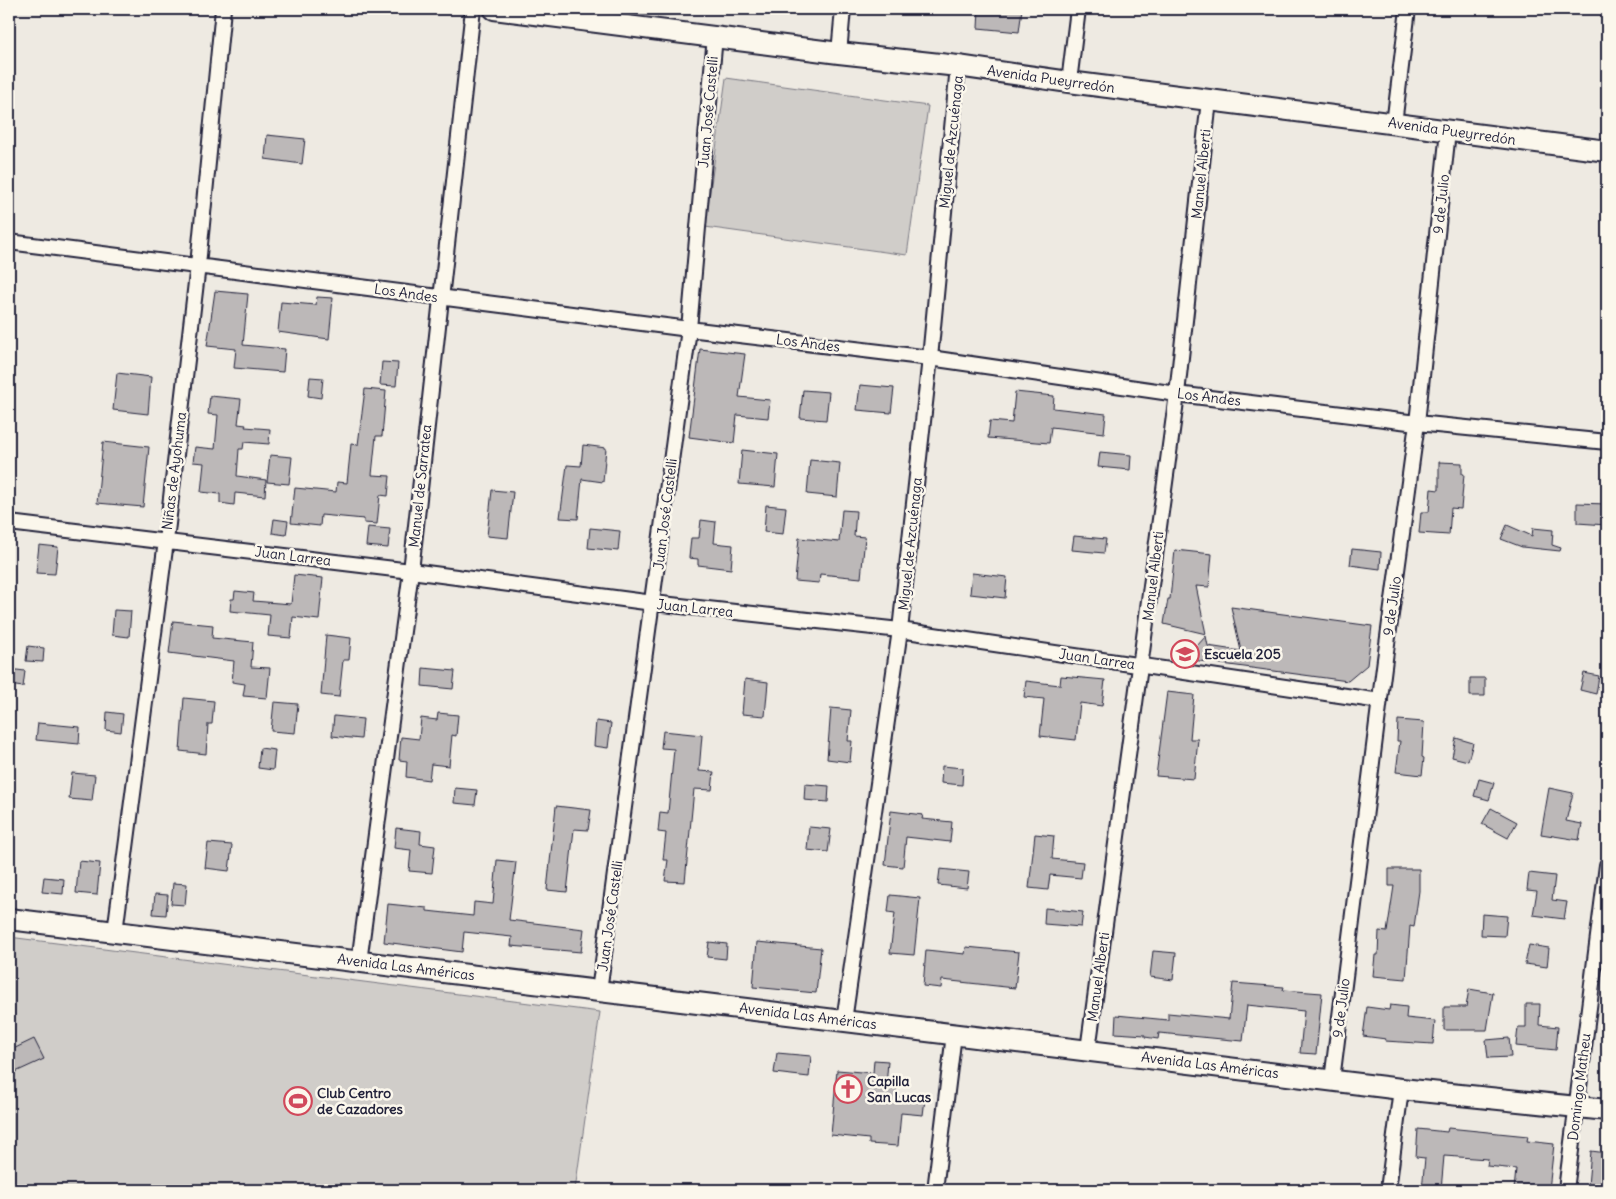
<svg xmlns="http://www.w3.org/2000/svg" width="1616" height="1199" viewBox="0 0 1616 1199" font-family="Delius,sans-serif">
<rect width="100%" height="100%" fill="#eeeae2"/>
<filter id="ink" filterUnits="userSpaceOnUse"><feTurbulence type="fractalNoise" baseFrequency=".02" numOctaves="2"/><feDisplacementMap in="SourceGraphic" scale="10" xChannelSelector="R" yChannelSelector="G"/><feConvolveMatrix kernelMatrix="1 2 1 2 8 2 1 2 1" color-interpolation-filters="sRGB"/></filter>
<g filter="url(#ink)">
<path fill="#d0cdc9" stroke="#797882" d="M726,78L928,106L907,255L705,227Z
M9,937L600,1012L575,1190H9Z"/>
<path fill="#bcb8b8" stroke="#22223b" d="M979,9H1022L1019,32L978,28Z
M267,135L305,139L302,164L265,159Z
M215,291L248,294L243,345L285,349L283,372L234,368L236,349L207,346Z
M317,297L333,298L329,339L278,332L281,302L316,305Z
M700,349L745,354L739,397L770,400L768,418L737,415L734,443L689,437Z
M382,362L398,363L396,386L380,385Z
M117,373L151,377L148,414L113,410Z
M310,377L323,378L321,398L308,396Z
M860,385L894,388L891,413L857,410Z
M365,389L386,391L382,436H376L372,475L390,476L388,496L380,495L377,524L364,523V519L321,515L320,526L291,523L295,488L336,492L337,482L347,483L351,444L358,445Z
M803,390L829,392L826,420L800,418Z
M1015,392L1054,396L1053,408L1106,414L1104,433L1051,427L1049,443L988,438L990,421L1012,423Z
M210,396L241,399L238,424L246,425L245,427L270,429L269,444L244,442L243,449H239L237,476L266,480L265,496L235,493L234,505L220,503V494L201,492L204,463L193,462L195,447L215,449L218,415L208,414Z
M103,442L149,447L143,507L97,503Z
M583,445L606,448L603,482L582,479L578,519L560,518L567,465L581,466Z
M742,450L778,454L775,487L739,484Z
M1100,452L1131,455L1130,470L1098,467Z
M270,455L292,457L289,484L267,482Z
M810,460L840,463L837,497L807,494Z
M1439,462L1462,463V474H1464L1461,509L1451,508L1449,535L1419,533L1421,512H1429L1431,489L1439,490Z
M492,490L513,492L508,538L487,536Z
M1577,503L1607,504V525L1577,523Z
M766,505L786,507L783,534L764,532Z
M842,510L856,511L854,536L865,537L861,578L820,574L819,583L795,581L799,538L839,542Z
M274,519L288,521L286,535L272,533Z
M701,520L716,522L714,543L733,545L731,569L698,565V559L689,558L691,538H699Z
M1507,525L1532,536L1533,528L1553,530L1552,545L1561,548L1560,551L1522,547L1501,539Z
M368,527L390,529L388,548L366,546Z
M590,528L620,531L618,551L588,548Z
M1074,536L1106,539L1104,553L1072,550Z
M39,545L58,547L55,574L36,573Z
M1352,549L1381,552L1380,569L1350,565Z
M1175,550L1212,554L1209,587L1196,586L1206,634L1164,624L1168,599H1170Z
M972,573L1007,577L1005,598L970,594Z
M294,575L323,578L319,620L293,617L291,638L268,636L270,615L230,611L231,599H234L235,591L254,593L253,601L291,604Z
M1231,607L1372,626L1367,665L1348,681L1185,659L1206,636L1208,646L1241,651Z
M114,610L131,611L129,637L112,635Z
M173,621L213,625L212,638L253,642L251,667L270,668L267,698L243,696L245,684L232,682L234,661L169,653Z
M326,635L351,638L349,660H343L339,697L321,695Z
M28,646L44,648L43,662L26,661Z
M423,668L455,671L453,689L422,686Z
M9,669L25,671L23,687L9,685Z
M1584,673L1599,676L1596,694L1580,690Z
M1061,676L1105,680L1102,706L1080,703L1076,740L1040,736L1044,699L1024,697L1026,681L1060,685Z
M1470,678H1485V696H1470Z
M745,679L768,682L765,716L742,714Z
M1167,692L1194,695L1190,739H1198L1194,779L1156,776Z
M184,698L214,701L212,724H208L206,754L180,751Z
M274,702L298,704L295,733L271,731Z
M831,708L851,710L848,741H852L850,762L827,759Z
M107,712L123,714L121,732L106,730Z
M438,713L458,715L456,736L452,735L449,766L431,764L429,780L406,777L407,761L399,760L401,737L419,739L421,718L437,720Z
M334,716L363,719L361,739L332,736Z
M1398,720L1424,722L1422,757L1424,758L1422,775L1396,772L1400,741H1397Z
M596,721L611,723L608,748L594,746Z
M38,723L80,727L79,744L36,740Z
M663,731L702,735L699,771L714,772L712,790L694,789L685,882L665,881L668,860H663L666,833L658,832L660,812L668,813L674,749L661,748Z
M1456,738L1473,743L1468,761L1452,757Z
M260,748L275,750L273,770L258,768Z
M942,766L963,768L962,785L941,783Z
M72,773L95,775L92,801L69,799Z
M1479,779L1494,783L1489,800L1474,796Z
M805,784L829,786L828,802L804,800Z
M455,788L477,790L475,805L454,803Z
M1549,788L1573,793L1566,821L1582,824L1579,840L1541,834Z
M556,806L591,810L588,830L574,829L567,892L547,890Z
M1491,808L1517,822L1508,838L1482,824Z
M891,811L923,815L922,819L952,822L950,842L906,837L903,867L885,865Z
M809,827L831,829L828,852L807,850Z
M396,828L421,831L420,844L435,846L432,873L409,871L411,850L394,848Z
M1035,834L1054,836L1052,859L1083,862L1081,878L1050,875L1048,890L1029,888Z
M208,843L232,845L229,871L205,868Z
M497,860L516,862L509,920L584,929L581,952L511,946L512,937L464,932L462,952L384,942L388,904L427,908V911L473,916L474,902L493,904Z
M79,861L100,863L97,895L76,893Z
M940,869L969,872L967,888L938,885Z
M1389,869H1419V891L1414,927L1410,926L1406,979L1373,976L1375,955H1378L1379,931L1387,932L1394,886H1389Z
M1529,873L1555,876L1552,900L1567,902L1564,919L1533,915L1537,891L1527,890Z
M44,877L64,879L63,894L42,892Z
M173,883L187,884L185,905L171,904Z
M155,894L168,895L166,915L153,914Z
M890,895L920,898L914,955L890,953L895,913L888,912Z
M1045,908L1083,912L1081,927L1044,924Z
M1482,914L1507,916L1505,936L1481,935Z
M709,942L727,944L726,959L707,957Z
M757,942L821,948L816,993L753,987Z
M1529,945L1549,948L1547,967L1525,964Z
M966,947L1019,952L1015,988L942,980L941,988L923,986L926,950L965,954Z
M1153,951L1176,953L1173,980L1150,977Z
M1233,983L1284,987L1283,990L1322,993L1316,1054L1300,1053L1304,1011L1247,1005L1243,1041L1159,1033L1158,1039L1145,1037V1035L1115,1033L1116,1015L1168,1020V1013L1229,1019Z
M1469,989L1493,993L1487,1030H1444V1007H1466Z
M1526,1004H1540L1539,1025L1558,1027L1556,1050L1516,1046L1518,1027H1526Z
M1390,1005L1407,1007L1406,1018L1435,1021L1433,1044L1385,1041L1386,1039L1363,1036L1367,1007L1389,1010Z
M1509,1038L1511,1057L1488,1058L1486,1040Z
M34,1039L44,1059L9,1075V1051Z
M777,1053L811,1056L809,1077L774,1073Z
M874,1060L888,1061L886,1087L897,1088L896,1096L925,1099L923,1115L901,1113L898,1146L869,1144V1139L831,1135L837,1070L873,1073Z
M1448,1128L1528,1136L1527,1141L1554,1144L1549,1190H1514L1516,1169L1487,1166L1488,1159L1444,1156L1441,1190H1422L1425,1158L1416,1157L1418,1129L1447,1132Z
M1591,1151L1607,1153L1606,1188L1588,1186Z"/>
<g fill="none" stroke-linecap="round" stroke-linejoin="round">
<defs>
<path id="street" d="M839,53L843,9
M1069,82L1078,9
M1394,124L1408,9
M9,242L689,329L930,358L1177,394L1417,423L1607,442
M9,523L411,571L653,603L900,630L1380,701
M115,932L166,541L198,265L223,9
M359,962L411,571L473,9
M599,991L689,329L715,36
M844,1021L900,630L930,358L958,66
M1088,1050L1177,394L1209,100
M1332,1080L1385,659L1417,423L1448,131
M935,1190L954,1034
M1388,1190L1401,1089
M1566,1190L1607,865"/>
<path id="secondary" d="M494,9L839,53L958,66L1069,82L1607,151
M9,919L1401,1089L1607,1110"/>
</defs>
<use href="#street" stroke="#22223b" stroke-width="18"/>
<use href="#secondary" stroke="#22223b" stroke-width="24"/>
<use href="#street" stroke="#fbf7ec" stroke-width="14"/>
<use href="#secondary" stroke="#fbf7ec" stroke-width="20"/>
</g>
</g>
<defs>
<symbol id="school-ring" viewBox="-11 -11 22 22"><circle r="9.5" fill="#fbf7ec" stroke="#d1495b" stroke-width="1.5"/><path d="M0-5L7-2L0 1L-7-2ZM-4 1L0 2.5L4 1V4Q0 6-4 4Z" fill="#d1495b"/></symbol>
<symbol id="church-ring" viewBox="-11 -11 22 22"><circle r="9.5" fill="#fbf7ec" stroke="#d1495b" stroke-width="1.5"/><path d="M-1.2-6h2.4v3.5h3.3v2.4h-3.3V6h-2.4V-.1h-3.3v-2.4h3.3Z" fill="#d1495b"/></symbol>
<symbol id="stadium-ring" viewBox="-11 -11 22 22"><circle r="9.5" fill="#fbf7ec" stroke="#d1495b" stroke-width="1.5"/><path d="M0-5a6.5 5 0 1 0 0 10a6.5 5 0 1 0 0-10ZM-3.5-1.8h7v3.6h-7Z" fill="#d1495b"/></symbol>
</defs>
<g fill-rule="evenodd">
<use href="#school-ring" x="1169" y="638" width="32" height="32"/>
<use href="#church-ring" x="832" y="1073" width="32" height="32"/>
<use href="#stadium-ring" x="282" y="1085" width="32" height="32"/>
</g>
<g text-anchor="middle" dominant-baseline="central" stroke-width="5" stroke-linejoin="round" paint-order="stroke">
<g font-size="14" fill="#22223b" stroke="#fbf7ec">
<text transform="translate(1051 79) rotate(8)">Avenida Pueyrredón</text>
<text transform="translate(708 112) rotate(-85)">Juan José Castelli</text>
<text transform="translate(1452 131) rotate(8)">Avenida Pueyrredón</text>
<text transform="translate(951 142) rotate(-84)">Miguel de Azcuénaga</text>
<text transform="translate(1201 174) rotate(-84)">Manuel Alberti</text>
<text transform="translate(1441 204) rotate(-84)">9 de Julio</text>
<text transform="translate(406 293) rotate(8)">Los Andes</text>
<text transform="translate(808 343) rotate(7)">Los Andes</text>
<text transform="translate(1209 397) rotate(7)">Los Andes</text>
<text transform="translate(174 471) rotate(-83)">Niñas de Ayohuma</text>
<text transform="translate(420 486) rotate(-84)">Manuel de Sarratea</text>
<text transform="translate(665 514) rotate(-83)">Juan José Castelli</text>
<text transform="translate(910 544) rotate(-84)">Miguel de Azcuénaga</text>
<text transform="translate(293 556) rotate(7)">Juan Larrea</text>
<text transform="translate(1153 576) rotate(-83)">Manuel Alberti</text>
<text transform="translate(1392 606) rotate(-82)">9 de Julio</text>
<text transform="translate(695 608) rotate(6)">Juan Larrea</text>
<text transform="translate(1097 659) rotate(8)">Juan Larrea</text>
<text transform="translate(610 916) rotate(-82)">Juan José Castelli</text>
<text transform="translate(406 967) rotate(7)">Avenida Las Américas</text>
<text transform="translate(1098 977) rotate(-82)">Manuel Alberti</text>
<text transform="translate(1341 1008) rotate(-83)">9 de Julio</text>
<text transform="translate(808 1016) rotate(7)">Avenida Las Américas</text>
<text transform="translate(1210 1065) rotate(7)">Avenida Las Américas</text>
<text transform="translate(1579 1087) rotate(-83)">Domingo Matheu</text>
</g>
<g font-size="14" font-weight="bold" fill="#22223b" stroke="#fbf7ec" text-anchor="start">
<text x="1204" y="654">Escuela 205</text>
<text x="867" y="1081">Capilla<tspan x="867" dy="16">San Lucas</tspan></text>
<text x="317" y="1093">Club Centro<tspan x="317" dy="16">de Cazadores</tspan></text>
</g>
</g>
<rect width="1616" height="1199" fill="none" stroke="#fbf7ec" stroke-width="30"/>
<rect x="15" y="15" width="1586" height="1169" fill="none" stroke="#22223b" stroke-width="2" filter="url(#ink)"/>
</svg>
